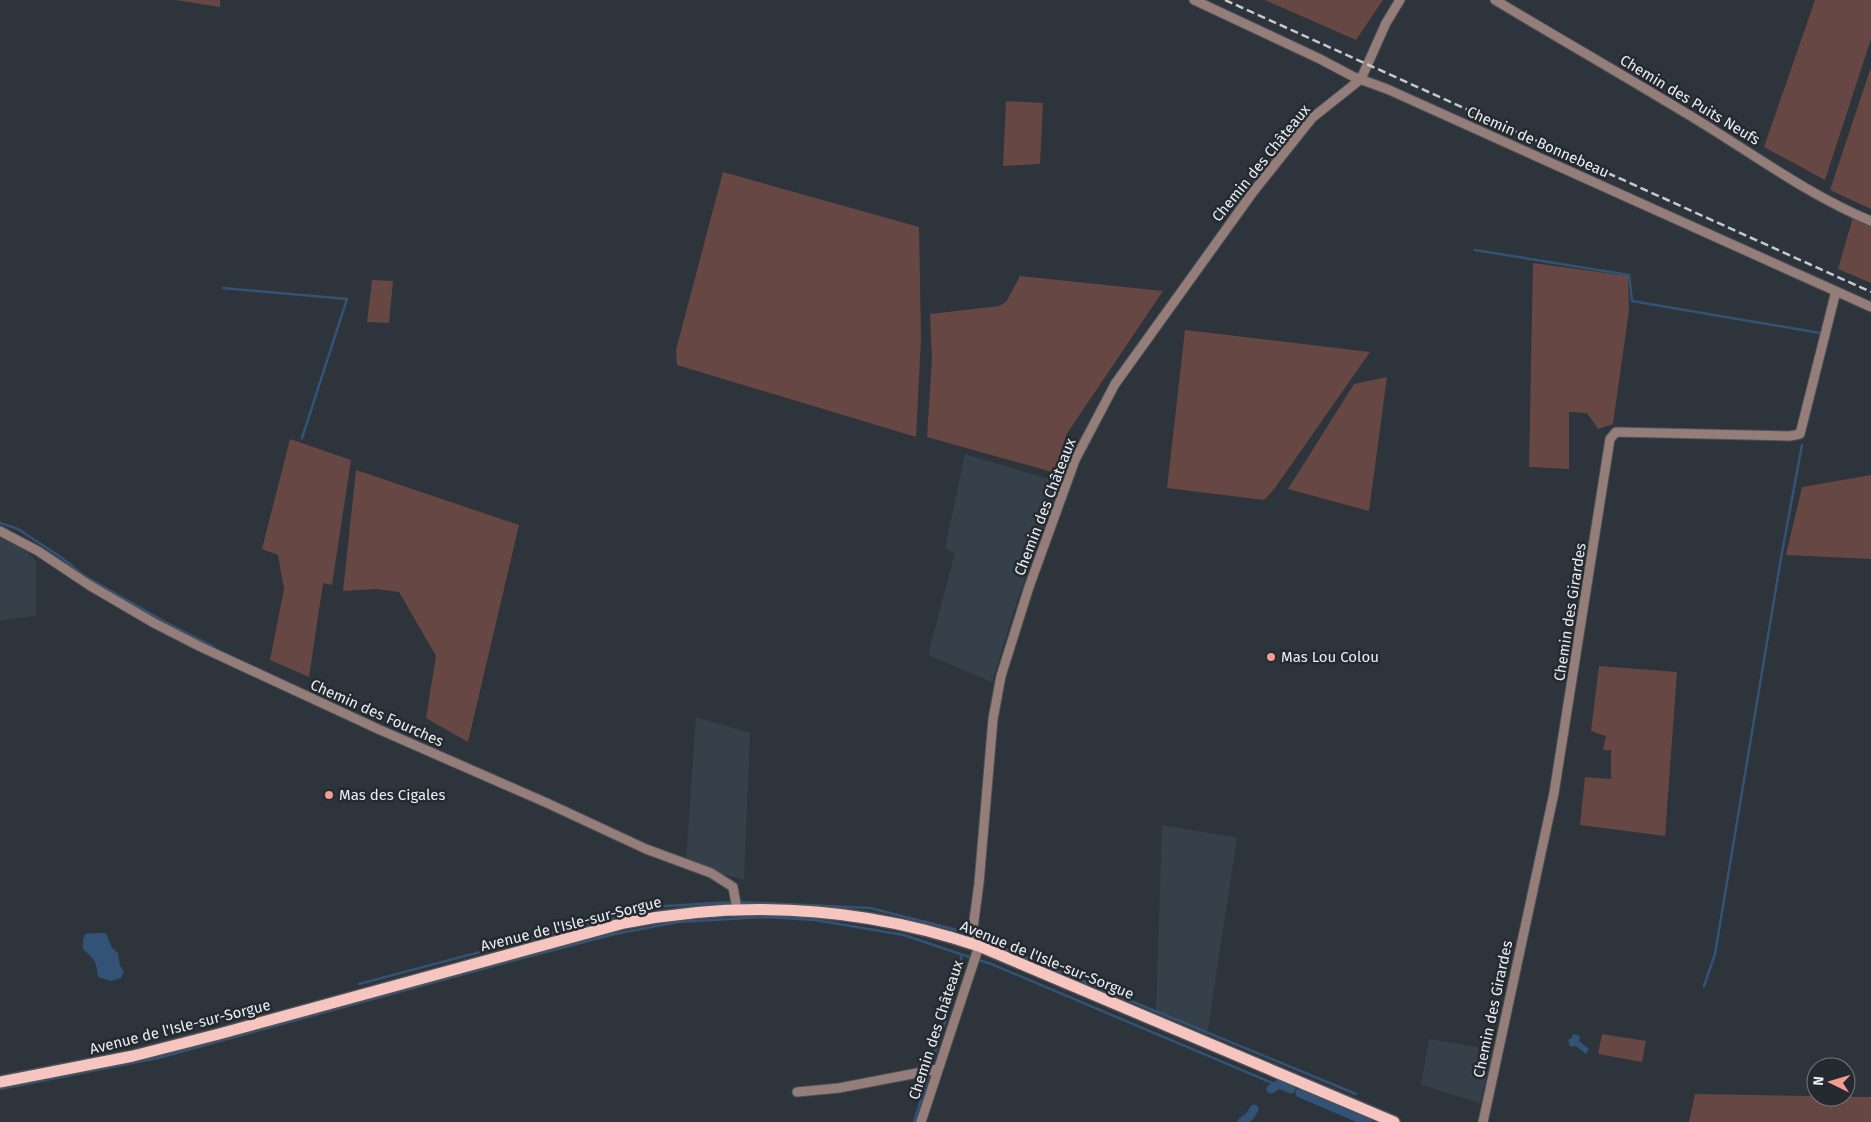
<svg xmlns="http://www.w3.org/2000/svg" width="1871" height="1122" viewBox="0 0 1871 1122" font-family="'Fira Sans',sans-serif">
<rect width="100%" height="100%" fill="#2e343b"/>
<path fill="#35404a" d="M965,454L1059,482L1016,604L992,682L928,655L955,553L945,548Z
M0,538L27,551L36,562V616L0,620Z
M696,717L750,733L744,880L722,874L686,860Z
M1162,825L1237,838L1207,1035L1156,1011Z
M1429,1039L1493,1050L1480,1103L1421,1085Z"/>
<path fill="#674743" d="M175,0H220V7Z
M1265,0H1383L1356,40Z
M1815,0H1871V39L1825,180L1764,147Z
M1871,67V209L1830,190Z
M1006,101L1043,103L1040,164L1003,166Z
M723,172L919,227L921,339L916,437L677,365L676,350Z
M1853,217L1871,224V283L1838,269Z
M1533,263L1628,276L1629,310L1613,424L1598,429L1587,413L1569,412V469L1529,467Z
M1020,276L1163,291L1066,435L1056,473L927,437L932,359L930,314L999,306L1006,302Z
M372,280L393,281L389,323L367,322Z
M1185,330L1370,352L1275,488L1264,500L1167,488Z
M1387,377L1369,511L1288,489L1354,384Z
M290,439L351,460L332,585L323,583L309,677L270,660L284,589L278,555L262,549Z
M356,470L519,525L468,742L426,718L436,656L399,592L376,589L343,591Z
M1871,475V559L1786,555L1802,487Z
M1599,666L1677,672L1665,836L1580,825L1585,777L1611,779V750H1603L1606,736L1591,731Z
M1602,1034L1646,1041L1642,1062L1598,1054Z
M1695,1094L1871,1097V1122H1689Z"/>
<path fill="#325375" d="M97,933H106L112,948L118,953L120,966L124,971L121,978L111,981L98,977C97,972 97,966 95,962C88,949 78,954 85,934Z
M1573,1034L1580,1036L1579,1041L1589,1049L1586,1054L1576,1046L1570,1047L1568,1040L1572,1038Z"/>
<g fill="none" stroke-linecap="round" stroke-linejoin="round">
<path stroke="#325375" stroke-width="2.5" d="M1475,250L1629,275L1632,301L1820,333
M223,288L347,299L302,438
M0,523L18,529L62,558L83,575L167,623L214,647
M738,902L870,908L969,933
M974,936L1356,1094
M978,960L989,963L1277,1085
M359,984L650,907L733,902
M1704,986L1715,954L1781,558L1802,445
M930,1069L962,968L961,956
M0,1089L158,1058L519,959L615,934L678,922L765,917L815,920L904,935L972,958
M914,1122L929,1074"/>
<path stroke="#325375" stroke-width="9" d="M1271,1089L1279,1084L1291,1089
M1300,1093L1368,1122
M1242,1122L1250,1116L1254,1109"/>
<defs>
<path id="minor" d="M1194,0L1320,59L1354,77L1387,89L1871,307
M1495,0C1565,42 1637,83 1707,126C1760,159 1813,197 1871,221
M0,531L38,551L89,585L154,623L201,647L378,729L547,803L646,849L711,873L733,887L737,909
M971,943L979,883L993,719L1001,676L1029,587L1075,460L1115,384L1253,192L1312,118L1361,79L1386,23L1400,0
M797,1092L839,1088L938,1069
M921,1122L979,946
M1483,1122L1554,793L1610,439L1616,432L1790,436L1800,434L1836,291"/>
<path id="major" d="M0,1082L133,1056L219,1034L624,923C744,899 863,907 979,946L1394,1122"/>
</defs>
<use href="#minor" stroke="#4c5258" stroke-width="11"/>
<use href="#major" stroke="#4c5258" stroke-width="14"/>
<use href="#minor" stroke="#957d79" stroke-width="9"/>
<use href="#major" stroke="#f7c5bf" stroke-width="11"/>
<path stroke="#c6cace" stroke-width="2.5" stroke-dasharray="8 4" stroke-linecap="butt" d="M1225,0L1871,292"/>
</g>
<g fill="#f59c92" stroke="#252a31" stroke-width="2">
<circle cx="1271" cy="657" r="5"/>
<circle cx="329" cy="795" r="5"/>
</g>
<g text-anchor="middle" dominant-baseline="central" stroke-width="5" stroke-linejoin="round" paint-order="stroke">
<g font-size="15" fill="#eaeef2" stroke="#252a31">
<text transform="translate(1690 100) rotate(31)">Chemin des Puits Neufs</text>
<text transform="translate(1538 142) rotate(24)">Chemin de Bonnebeau</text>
<text transform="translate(1261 163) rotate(-51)">Chemin des Châteaux</text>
<text transform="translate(1045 507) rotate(-69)">Chemin des Châteaux</text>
<text transform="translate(1570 612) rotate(-81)">Chemin des Girardes</text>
<text transform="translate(377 713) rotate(24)">Chemin des Fourches</text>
<text transform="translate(571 924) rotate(-14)">Avenue de l'Isle-sur-Sorgue</text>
<text transform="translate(1047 960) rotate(22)">Avenue de l'Isle-sur-Sorgue</text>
<text transform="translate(1493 1009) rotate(-78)">Chemin des Girardes</text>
<text transform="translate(180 1027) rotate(-14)">Avenue de l'Isle-sur-Sorgue</text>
<text transform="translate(936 1030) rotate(-72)">Chemin des Châteaux</text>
</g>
<g font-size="15" fill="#eaeef2" stroke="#252a31" text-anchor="start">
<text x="1281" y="657">Mas Lou Colou</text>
<text x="339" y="795">Mas des Cigales</text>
</g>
</g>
<g transform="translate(1831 1082) rotate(275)"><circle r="24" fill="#252a31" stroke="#74787e"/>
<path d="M0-4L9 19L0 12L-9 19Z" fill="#f59c92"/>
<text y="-8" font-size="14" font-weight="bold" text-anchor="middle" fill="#eaeef2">N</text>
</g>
</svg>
